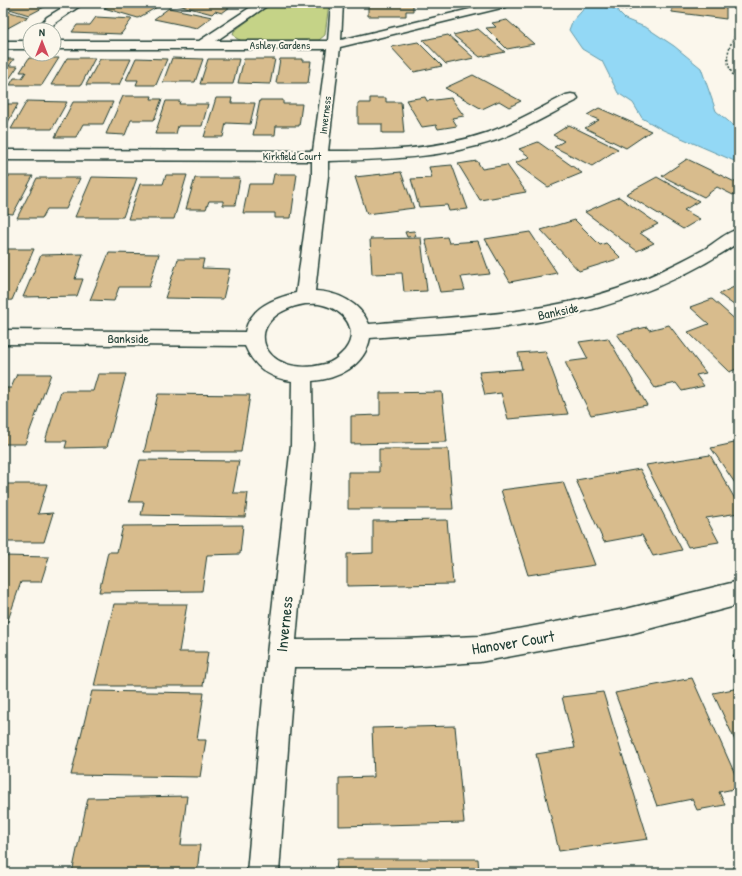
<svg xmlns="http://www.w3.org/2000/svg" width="742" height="876" viewBox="0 0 742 876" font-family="'Patrick Hand',sans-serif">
<rect width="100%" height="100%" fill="#fbf7ec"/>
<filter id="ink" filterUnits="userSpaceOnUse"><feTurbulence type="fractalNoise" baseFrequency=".025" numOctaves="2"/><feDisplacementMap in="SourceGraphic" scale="8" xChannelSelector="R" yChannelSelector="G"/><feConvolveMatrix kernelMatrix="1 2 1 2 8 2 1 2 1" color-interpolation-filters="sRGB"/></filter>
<g filter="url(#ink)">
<path fill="#c5d387" stroke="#72885e" d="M272,3H329L325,35L319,40L242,41L236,38L233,34L234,31Z"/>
<path fill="#93d8f5" stroke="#659aa8" d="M589,3H620L618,12L625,19L647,28L674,46L701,68L716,111L734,126L739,128V163L663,130L642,118L633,103L618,93L602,61L582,49L569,30L572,22Z"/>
<path fill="#d8bc8d" stroke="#1f3d34" d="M3,3H47L50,4L29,15L3,7Z
M113,3H143L157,7L138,18L104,8Z
M180,3H230L234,4L222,13L215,11L212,14L178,5Z
M672,3H710L726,5V19L672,12Z
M368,4H413V11H406V16H368Z
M169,8L212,17L197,28L154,19Z
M3,10L28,17L4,30Z
M96,17L132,19L121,34L72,32L77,25H90Z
M507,20L534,44L507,49L486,28L496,27L492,23Z
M478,29L505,52L480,57L453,35Z
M448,35L464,49L474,58L446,64L423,40Z
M418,42L442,66L414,72L391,47Z
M29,58H59L42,85H10L14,78H22L26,72H20Z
M67,58H95L81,85H51Z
M136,58L167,59L156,85H136L138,80H126Z
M172,58L203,59L195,82H163Z
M3,59H14L9,66H18L5,85H3Z
M100,59H131L119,85H86Z
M208,59H239L233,84H200Z
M244,59H275L270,84L238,83Z
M280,59H302V61H311L308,83H276Z
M473,75L521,101L509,107L499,101L482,109L445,88Z
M123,96H152L151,99H162L154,120H131L125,135L106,134Z
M425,97L427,101L451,98L464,116L452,118L457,126L438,129L436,125L422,127L406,100Z
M216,98H232L231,103H255L250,124L226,123L223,137H204Z
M370,98H386V102H401L404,133H382V124H358V103H370Z
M260,100H283V104H302L299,126H276L275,135H253Z
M27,101L67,102L52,129H11Z
M166,101H180L179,104H208L202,126H178L176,134H155Z
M73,102H113L103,124H83L76,137H55Z
M3,104H18L3,131Z
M599,108L651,131L626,148L585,128L599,120L587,115Z
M569,125L618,149L592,166L554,147L564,141L553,135Z
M538,142L582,173L548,187L515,163L530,157L519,149Z
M687,159L739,184V190L733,195L717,187L704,197L662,176Z
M477,161L482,169L507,165L526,192L480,200L458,164Z
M452,165L468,209L449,211L447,205L419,207L411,179L432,178L429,167Z
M401,172L414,208L367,214L355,177Z
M274,174H297L291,218H275V213H243L249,184H272Z
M166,175H187L174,219H128L140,184H163Z
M3,176H33L13,214L3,213Z
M92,177L137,178L123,217H75Z
M657,177L699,201L684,210L700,219L683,229L626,194Z
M37,178H80L66,209H47L42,218H17Z
M195,178H240L235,205H223V201H209L206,209H186Z
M619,197L658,224L640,233L654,243L637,251L585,212Z
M575,220L600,245L606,243L621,258L579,271L541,230Z
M414,231L416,236L407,237L405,232Z
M530,232L557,273L510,282L485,239Z
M447,237L449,243L478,241L490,274L461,277L465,290L440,292L425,239Z
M421,238L427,291L404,292L402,273L372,274L370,239Z
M3,249H34L12,300L3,301Z
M109,253L159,254L149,287H119L114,301L90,300Z
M83,254L75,279H83L77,296L23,297L41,255Z
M178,259H204L202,268L230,269L223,299L165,298Z
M734,287L739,290V309L719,294Z
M712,299L739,323V368L729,372L688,332L709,324L690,307Z
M669,325L706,373L696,375L704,386L682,391L676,383L655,388L617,334L647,327L649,330Z
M608,338L647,405L591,415L565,362L588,359L579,342Z
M545,351L568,414L508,419L501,393L485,395L479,372L522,369L518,353Z
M17,374H51L25,444H3V388H11Z
M98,374H126L107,447L65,448L67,441H45L61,391H93Z
M442,392L447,442L351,444V416L380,415V393Z
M158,394L250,395L241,452H144Z
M739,442V489L711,448Z
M379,449H448L453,509H348V472H379Z
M710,455L739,506V513L706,518L719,542L688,547L646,465Z
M140,460L239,461L233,493H248L245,517L141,515L144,502H129Z
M640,469L682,550L653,556L642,535L604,542L576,480Z
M563,482L595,565L528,575L501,490Z
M3,484H47L38,514L53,513L44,542H3Z
M447,520L453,584L347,586V554L373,553V521Z
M243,525L240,554L207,555L202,591L99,592L108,552H117L123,526Z
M3,556L49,557L41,582H21L6,626H3Z
M114,604H187L179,652H208L203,686H94Z
M739,654V667L733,655Z
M692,678L739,783V788L719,792L725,805L697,810L692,799L657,806L615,693Z
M739,688V749L713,693Z
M92,691L204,693L197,740H206L200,777L71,775Z
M603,692L648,839L559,851L536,754L575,748L562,697Z
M455,726L464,823L339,826V778L374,777L372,728Z
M187,796L181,845H200L197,873H72L88,798Z
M337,859H478L479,873H336Z"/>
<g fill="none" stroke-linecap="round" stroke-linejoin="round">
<defs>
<path id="minor" d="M70,3H84L55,23L48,30H35L47,17Z
M257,3H271L216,41H328L331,3H343L341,40L495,3H507L505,7L340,47L328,151C380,151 436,150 486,133C514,124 540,108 566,95L571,94L576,95L578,98L576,101C550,114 524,130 497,140C443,158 384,160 328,161V176L315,291C338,292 360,303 369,324C453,316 536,316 617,289C647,279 675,265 703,250C715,243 726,232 739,229V242C668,291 585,317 499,328C456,333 413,334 370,338C365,366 338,379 312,381L313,445L296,640L405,639L480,636L626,609L739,581V605L626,635L480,662L405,667H294L279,873H247L267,654L291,445L292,381C269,378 254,367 245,346L3,344V330L245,332C250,307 275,298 296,293L312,176V161L3,160V150L313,151L327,49H54V41H199ZM305,304C311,304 317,303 323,305C344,310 360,330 345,350C339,356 334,362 325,364C260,381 237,316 305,304Z
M3,41H30V49H3Z"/>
</defs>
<use href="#minor" stroke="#1f3d34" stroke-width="3"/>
<path stroke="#1f3d34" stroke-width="1.5" stroke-dasharray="2 2" stroke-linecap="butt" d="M739,3V5
M581,4L632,10
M739,29C726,50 722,63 739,83"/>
<use href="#minor" fill="#fbf7ec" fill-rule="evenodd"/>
</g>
</g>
<g text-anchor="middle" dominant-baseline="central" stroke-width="4" stroke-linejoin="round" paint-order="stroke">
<g font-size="11" fill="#1f3d34" stroke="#fbf7ec">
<text x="280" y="45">Ashley Gardens</text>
<text transform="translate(325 115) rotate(-83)">Inverness</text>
<text x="292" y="156">Kirkfield Court</text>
</g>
<g font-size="13" fill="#1f3d34" stroke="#fbf7ec">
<text transform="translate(558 311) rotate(-12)">Bankside</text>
<text x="128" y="338">Bankside</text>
</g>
<g font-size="16" fill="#1f3d34" stroke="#fbf7ec">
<text transform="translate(284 624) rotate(-84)">Inverness</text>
<text transform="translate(513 642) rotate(-9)">Hanover Court</text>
</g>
</g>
<rect width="742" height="876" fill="none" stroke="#fbf7ec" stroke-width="16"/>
<rect x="8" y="8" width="726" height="860" fill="none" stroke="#1f3d34" stroke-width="1.5" filter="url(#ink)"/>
<g transform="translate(42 42)"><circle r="19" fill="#fbf7ec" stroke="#a3ada2"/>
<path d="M0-3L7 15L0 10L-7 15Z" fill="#d1495b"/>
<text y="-6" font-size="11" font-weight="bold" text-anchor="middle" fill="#1f3d34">N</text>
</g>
</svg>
